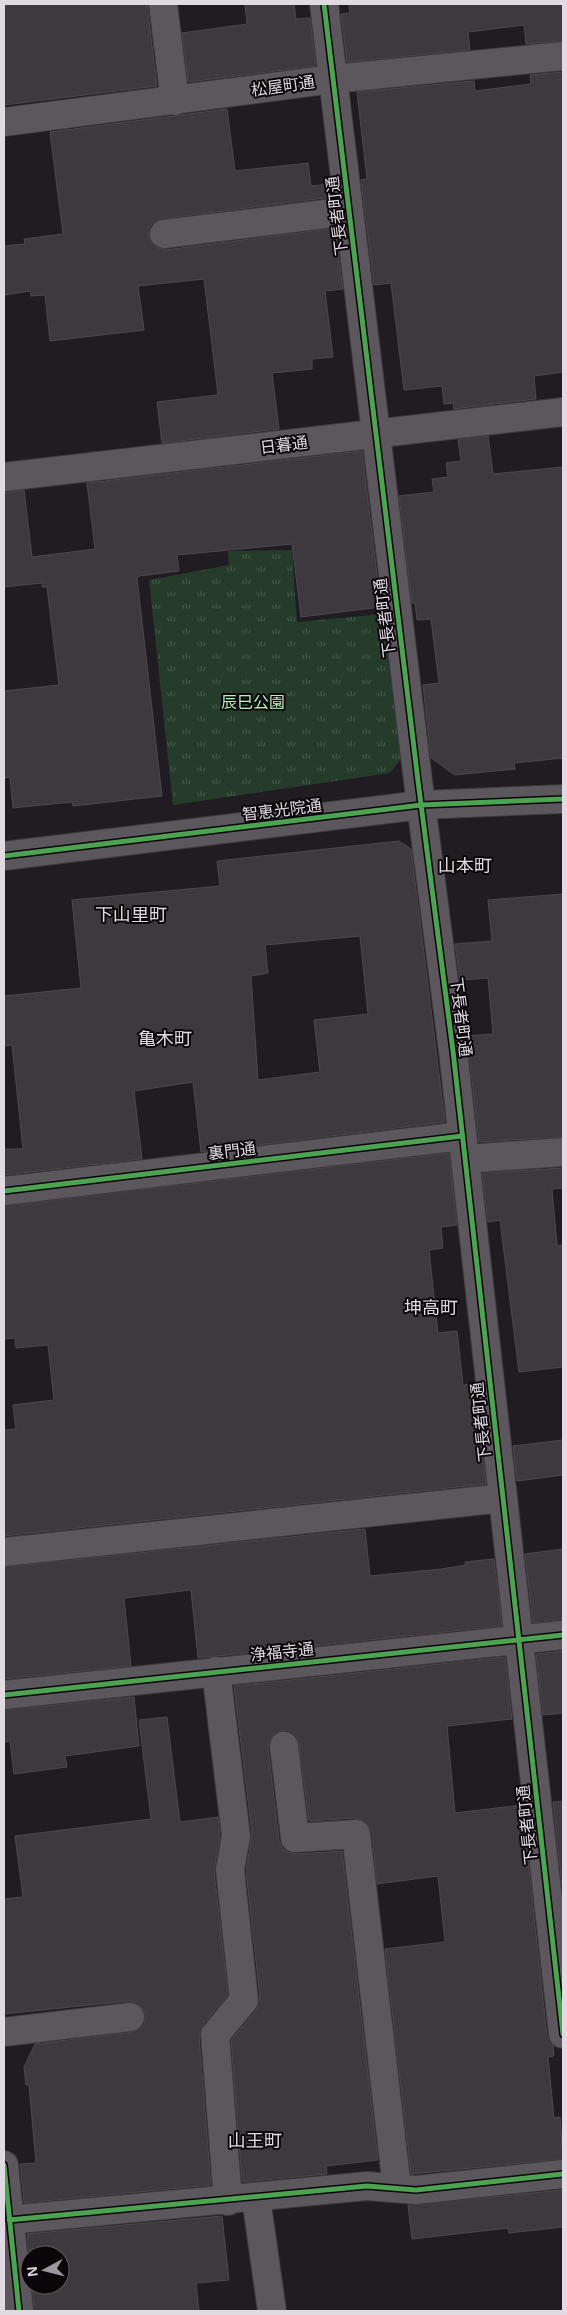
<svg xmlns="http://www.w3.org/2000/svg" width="567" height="2315" viewBox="0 0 567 2315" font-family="Helvetica,'Noto Sans JP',sans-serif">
<defs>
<pattern id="grass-tufts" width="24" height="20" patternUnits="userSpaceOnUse" patternTransform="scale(1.25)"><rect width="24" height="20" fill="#253c2b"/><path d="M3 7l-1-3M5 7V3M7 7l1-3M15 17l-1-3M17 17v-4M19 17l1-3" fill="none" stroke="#44584a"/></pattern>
</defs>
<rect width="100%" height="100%" fill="#211b22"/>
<path fill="url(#grass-tufts)" d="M292,550L297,622L382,614L401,759L390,773L173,805L149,580L229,565L228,551Z"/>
<path fill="#3d393e" stroke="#4f494f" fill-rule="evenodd" d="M4,4H147L157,86L4,105Z
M245,4H294L296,19L310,18L316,66L188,82L182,33L247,24Z
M349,4H563V41L526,44L524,25L468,32L470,50L347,62L341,14L350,13Z
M563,72V372L534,376L536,399L454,409L453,403L444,404L442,386L404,390L391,283L374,285L361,180L367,179L357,92L474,81L475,91L531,84L530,75Z
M227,109L235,171L308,163L311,186L330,184L332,197L162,219L154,222L149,228V236L151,243L158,248L166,250L335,228L343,289L325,291L333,357L312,359V369L272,373L279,429L162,443L157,402L218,395L204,279L138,286L144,330L50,341L45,295L31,296L30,291L4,295V246L25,244L24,239L63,234L50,132Z
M488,436L493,474L563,467V758L514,763L515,769L455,775L431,758L423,685L439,683L431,619L417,620L415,603H412L399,496L434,492L432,479L448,477L446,463L461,461L458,440Z
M362,451L381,607L301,617L292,544L177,555L179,571L139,576L137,578L162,796L73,806L72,802L13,808L10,777L4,778V691L59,685L47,587H42V583L4,587V492L24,490L32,557L95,549L87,483Z
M399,841L411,849L445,1122L201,1152L193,1082L134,1091L142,1159L4,1175V1149H23L12,1045L4,1046V996L81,988L72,900L220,886L217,861ZM360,936L368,1014L314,1020L320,1072L258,1080L251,976L268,973L265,945Z
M563,894V1137L479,1142L467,1036L493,1034L488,978L460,980L455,944L492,941L488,900Z
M449,1153L457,1225L441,1227L443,1248L429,1250L438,1333L457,1331L463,1385L474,1384L486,1484L4,1536V1430L16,1429L13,1405L54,1400L48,1345L16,1348L15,1338L4,1339V1206Z
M563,1168V1188L552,1189L557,1246L563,1245V1367L519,1372L500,1220L488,1222L482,1173Z
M563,1440V1475L517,1481L513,1446Z
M365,1529L370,1576L441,1569L466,1565L465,1562L494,1559L502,1626L198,1658L191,1590L124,1598L131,1666L4,1679V1567Z
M563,1549V1620L533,1623L525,1554Z
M563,1651V1713L543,1715L536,1654Z
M505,1657L512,1719L447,1726L455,1813L522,1805L547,2036L553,2045L554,2056L548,2057L554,2118L560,2117L563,2159L411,2174L385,1949L445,1942L438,1876L377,1884L372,1832L368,1825L362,1820L355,1818L309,1821L299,1744L297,1737L291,1732L283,1730L274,1734L270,1740L268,1747L279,1840L282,1847L288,1852L296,1854L342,1851L378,2160L326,2166L327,2174L242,2182L231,2040L256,2010L260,1998L246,1871L252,1834L234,1686Z
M134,1697L139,1746L65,1756L67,1767L14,1774L10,1741L4,1742V1710Z
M167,1717L180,1822L218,1817L220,1836L214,1871L228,1995L203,2025L199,2036L211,2185L24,2203L20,2164L36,2163L29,2085H26L24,2067L35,2044L132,2032L140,2029L144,2024L146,2016L142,2007L137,2003L129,2001L4,2014V1899L23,1897L15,1836L151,1819L139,1720Z
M563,1801V1896L553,1802Z
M563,2190V2227L509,2233L508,2228L412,2239L408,2205Z
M222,2216L229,2280L196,2283L199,2311H34L32,2285H60V2255H30V2265L27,2234Z"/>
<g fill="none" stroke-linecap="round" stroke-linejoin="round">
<defs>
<path id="minor" d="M163,4L175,101
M324,4L418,781L453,1051L563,2034
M4,122L333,79L563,56
M164,234L349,211
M4,477L563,412
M4,856L421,805L563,799
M465,1159L563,1152
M4,1191L462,1136
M4,1552L503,1498
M216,1671L236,1836L230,1870L244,2000L215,2035L228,2201
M4,1695L563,1635
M284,1746L295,1838L356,1834L397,2188
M4,2032L130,2017
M4,2165L19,2311
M256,2198L272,2311
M9,2220L367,2186L416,2190L563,2174"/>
</defs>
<use href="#minor" stroke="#3d383e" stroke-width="30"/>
<use href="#minor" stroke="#5c575d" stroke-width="28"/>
<defs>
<path id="cycleway" d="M324,4L418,781L453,1051L563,2034
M4,856L421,805L563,799
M4,1191L462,1136
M4,1695L563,1635
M4,2165L19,2311
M9,2220L367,2186L416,2190L563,2174"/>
</defs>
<use href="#cycleway" stroke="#0a060a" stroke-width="8"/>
<use href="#cycleway" stroke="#4ca352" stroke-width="5"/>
</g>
<g text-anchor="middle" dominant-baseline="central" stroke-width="4" stroke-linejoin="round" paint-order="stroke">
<g font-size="16" fill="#e2dae3" stroke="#0a060a">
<text transform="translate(283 86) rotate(-8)">松屋町通</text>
<text transform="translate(337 216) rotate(-97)">下長者町通</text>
<text transform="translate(284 445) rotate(-7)">日暮通</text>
<text transform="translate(385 618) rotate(-97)">下長者町通</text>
<text transform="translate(282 810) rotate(-7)">智恵光院通</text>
<text transform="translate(461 1017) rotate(83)">下長者町通</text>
<text transform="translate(232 1151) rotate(-7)">裏門通</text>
<text transform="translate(481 1422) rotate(-96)">下長者町通</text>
<text transform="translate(282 1652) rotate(-6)">浄福寺通</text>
<text transform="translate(527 1825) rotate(-96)">下長者町通</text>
</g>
<g font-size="16" fill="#b6f1c2" stroke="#0a060a">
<text x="253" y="702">辰巳公園</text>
</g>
<g font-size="18" fill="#e2dae3" stroke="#0a060a">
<text x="465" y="866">山本町</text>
<text x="131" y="915">下山里町</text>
<text x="165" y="1039">亀木町</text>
<text x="431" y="1308">坤高町</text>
<text x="255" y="2141">山王町</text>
</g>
</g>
<rect width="567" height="2315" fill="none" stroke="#e2dae3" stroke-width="10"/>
<g transform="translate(45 2270) rotate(263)"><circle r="24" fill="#0a060a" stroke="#605b61"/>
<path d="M0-4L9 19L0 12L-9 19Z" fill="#9e979f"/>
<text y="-8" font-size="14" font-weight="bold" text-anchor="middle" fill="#e2dae3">N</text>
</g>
</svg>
